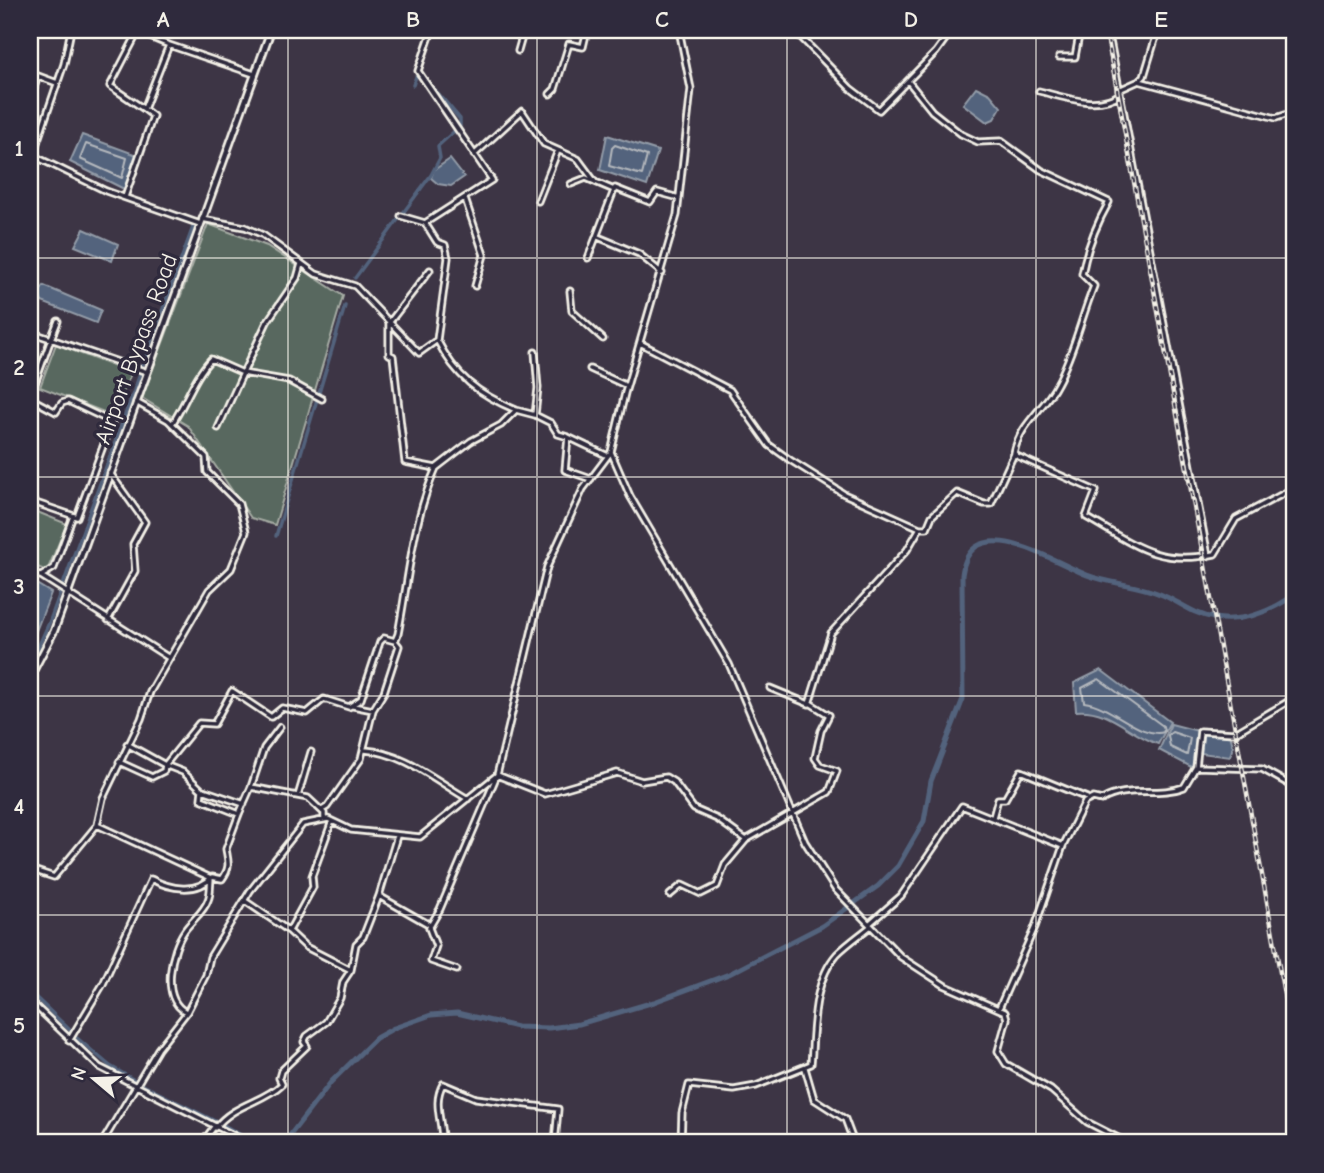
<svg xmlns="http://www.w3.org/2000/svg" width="1324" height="1173" viewBox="0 0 1324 1173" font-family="'Comic Neue',sans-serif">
<rect width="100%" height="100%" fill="#3d3545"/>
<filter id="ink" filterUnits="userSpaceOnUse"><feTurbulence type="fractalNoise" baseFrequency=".0143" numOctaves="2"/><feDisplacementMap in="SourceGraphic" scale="14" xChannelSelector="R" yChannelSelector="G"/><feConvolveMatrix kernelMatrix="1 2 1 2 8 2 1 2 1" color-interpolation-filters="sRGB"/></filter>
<g filter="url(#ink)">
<path fill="#58685f" stroke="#a6aca4" stroke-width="2" d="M208,224L267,246L343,296L275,525L251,518L188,426L142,398Z
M56,344L131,373L114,416L40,387Z
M30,509L67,524L47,571L30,564Z"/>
<path fill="#53637d" stroke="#939ca8" stroke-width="2" d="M976,87L990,94L1001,107L994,119L987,122L963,104Z
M82,135L137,155L124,189L70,162Z
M607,135L658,151L647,186L600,170Z
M450,159L464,177L451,186L438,184L431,178L434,170Z
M84,229L118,244L112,261L75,246Z
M44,286L101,310L96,323L42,302L38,294Z
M30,580L51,593L30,646Z
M1101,670L1170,722L1158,744C1128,734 1110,708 1076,711L1074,683Z
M1171,724L1198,731L1193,768L1159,750Z
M1218,728L1229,730L1233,746L1230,757L1201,753L1203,731Z"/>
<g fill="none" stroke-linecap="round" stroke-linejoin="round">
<path stroke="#b4b8bd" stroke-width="2" d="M86,144L127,158L122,178L80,159Z
M615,145L647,156L642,175L609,166L612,148Z
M1099,679L1163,726L1164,732C1140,739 1112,705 1084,702L1082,688Z
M1172,732L1190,738L1187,755L1170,747L1168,735Z"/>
<path stroke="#53637d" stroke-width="3.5" d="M413,85L418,71
M355,278L431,175L440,158L438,146L460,126V119L425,78
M142,366L193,227
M276,536L345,306
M30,665L49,623L140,374
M30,992L73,1033
M77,1038L110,1066L136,1081
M141,1084L217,1122
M222,1124L255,1143"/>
<path stroke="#53637d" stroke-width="5" d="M284,1143L331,1082L376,1038L394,1028L431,1015L457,1013L517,1027L549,1028L579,1024L654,1002L729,974L822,926L878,886L898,866L924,821L931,781L963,699L962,575C970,507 1054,562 1087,575C1110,584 1136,584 1160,594C1178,601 1194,615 1214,618C1244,623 1270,612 1294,595"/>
<defs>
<path id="minor" d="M134,30L169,45
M679,30L691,89L677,215L625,393L611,452L630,496L729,664L805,842L835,889L901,957L944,985L1005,1012L1007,1019L998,1051L1006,1064L1051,1090L1087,1122L1128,1143
M794,30L850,88L879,110L936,52L952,30
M1108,30L1208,556
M138,32L110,86L144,109
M518,51L524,30
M1059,57H1075L1080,30
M30,73L57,83
M908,81L932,111L961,134L978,142L1001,141L1041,170L1109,202C1096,225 1087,247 1082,274L1094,286C1081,318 1074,353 1057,384C1044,410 1020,423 1014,453L1017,456L1096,491L1086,517C1135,545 1157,566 1215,554L1236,519L1294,488
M1139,81L1144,76L1158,30
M1119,90L1139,81L1276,118L1294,112
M1039,91C1063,97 1098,110 1120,94
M550,94L555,89L569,44L583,47L587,30
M30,99L38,76
M32,155L106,191L200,224
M474,155L522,111L544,144L578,159L595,182
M30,163L64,64L71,30
M571,184L586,178L614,190
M125,197L153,116L144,109L169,45L254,74
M465,199L484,255L475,286
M538,201L557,153
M202,219L245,227L263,235L316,274L355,286L419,353L437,340L448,258L445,245L437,242L425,223L401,216
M425,223L492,180L418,71L432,30
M598,237L639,254L662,273
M588,258L615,188L650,202L657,192L679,198
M570,291L572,311L603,339
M30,332L51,339L58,321
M437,340C456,377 478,394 516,410
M640,343L730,390L769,445L790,460L844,494L920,528
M535,352L538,388L535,415L551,423L558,434L568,437L565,470L591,479
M590,369L627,386
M30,397L51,339L147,372
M172,424C186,403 194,377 211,359L243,373L267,322L297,278L301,264
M218,428L243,373L289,381L322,399
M568,437L608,456
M436,468L471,441L501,425L516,410L535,415
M30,501L77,517L112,422L68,401L62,403L56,412L30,398
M30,575L41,576L54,568L73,516
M41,576L169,658
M108,620L135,571L133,544L145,522L110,473
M770,688L809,704L831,633L907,550L920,528H927L932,516L957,493L984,504H991L1014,454
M353,706L373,710
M127,744L165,765L199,723L214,724L232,691L271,717L282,708L307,713L324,699L349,707L361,699L380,642L384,638L395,641L398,634C409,577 412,522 436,468L405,462L393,356L389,354V323L430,270
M365,750C404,753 435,780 468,799
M1196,767L1262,769L1294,787
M251,787L264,748L280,727
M203,790L244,804
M298,796L311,752
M322,810L327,807L361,759L373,710L384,692L399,646L395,641
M239,814L251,787L308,798L324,813V820
M993,817L998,799H1005L1021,771L1087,798
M97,825L211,878C210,885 211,894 208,900C204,912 192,920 185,930C171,950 160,999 186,1012
M30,869L54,877L97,825L103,798L141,719L150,692L209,590L231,569L246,532L239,504L207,472L206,457L168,420L136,402
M670,895L682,885L701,894L717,886L725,865L746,840
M379,896L430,925
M245,901L289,931L313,887L312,876L332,821
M869,924L901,896L962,806L1063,846
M289,931L306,947L351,970
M457,970L431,961L436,946L429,928L440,909L497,775L545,794L617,773L642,781L666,777L674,782L694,809L717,819L746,840L829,792L837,771L820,765L815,758L821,731L829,715L810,703
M30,1001L99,1067L243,1140
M999,1008L1035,927L1063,846L1085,802L1093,798L1102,800C1126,785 1158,797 1184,787L1196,767L1200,731L1235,733L1294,698
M69,1041L103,984L151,879C170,889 197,894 212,877L222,879C231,867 228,861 226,849L239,814L201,799L202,790L183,772L165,765L164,771L152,777L119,762
M805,1068L814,1099L845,1119L854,1143
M215,1128C235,1103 262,1103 282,1084L279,1078L281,1071L307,1046L304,1042L307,1036L326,1022L340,998L343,982L351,970L356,944L363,937L379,896L397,836
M102,1143L158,1049L187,1012L206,975L210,957L250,891L303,824L328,819L351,830L420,837L497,775L547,567L583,489L611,452
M202,1143L214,1127
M442,1143C443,1122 432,1103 443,1084L476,1098L558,1109L555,1143
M681,1143L682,1113L689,1085L734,1090L756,1086L811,1064C814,1030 812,982 837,954C847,944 860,935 871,926"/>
<path id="tertiary" d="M30,677L54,631L271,30"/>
</defs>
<use href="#minor" stroke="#f4f1e8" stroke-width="9"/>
<use href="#tertiary" stroke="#f4f1e8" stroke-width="10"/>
<use href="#minor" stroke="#2f2a3d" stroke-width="3.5"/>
<use href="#tertiary" stroke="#2f2a3d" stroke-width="4.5"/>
<defs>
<path id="rail" d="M1106,30L1294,1048"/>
</defs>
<use href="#rail" stroke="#f4f1e8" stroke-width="4.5"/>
<use href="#rail" stroke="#2f2a3d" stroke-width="2" stroke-dasharray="5" stroke-linecap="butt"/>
</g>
</g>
<path fill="none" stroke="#f4f1e8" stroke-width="2" stroke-opacity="0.55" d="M288,30V1143M537,30V1143M787,30V1143M1036,30V1143M30,258H1294M30,477H1294M30,696H1294M30,915H1294"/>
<g text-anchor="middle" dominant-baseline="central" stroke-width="7" stroke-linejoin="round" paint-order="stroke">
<g font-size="23" fill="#f4f1e8" stroke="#2f2a3d">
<text transform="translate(136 349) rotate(-70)">Airport Bypass Road</text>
</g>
</g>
<rect width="1324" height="1173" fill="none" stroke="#2f2a3d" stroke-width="77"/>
<g transform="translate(94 1079) rotate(289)" stroke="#2f2a3d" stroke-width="5" paint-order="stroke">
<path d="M0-5L12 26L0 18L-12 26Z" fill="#f4f1e8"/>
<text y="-10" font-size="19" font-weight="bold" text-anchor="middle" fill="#f4f1e8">N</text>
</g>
<rect x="38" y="38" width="1248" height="1096" fill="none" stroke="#f4f1e8" stroke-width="2.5"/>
<g font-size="23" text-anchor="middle" font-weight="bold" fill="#f4f1e8">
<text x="163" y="27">A</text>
<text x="413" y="27">B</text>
<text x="662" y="27">C</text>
<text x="911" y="27">D</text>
<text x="1161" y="27">E</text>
<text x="19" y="156">1</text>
<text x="19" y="375">2</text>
<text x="19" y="594">3</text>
<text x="19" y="814">4</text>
<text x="19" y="1033">5</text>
</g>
</svg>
